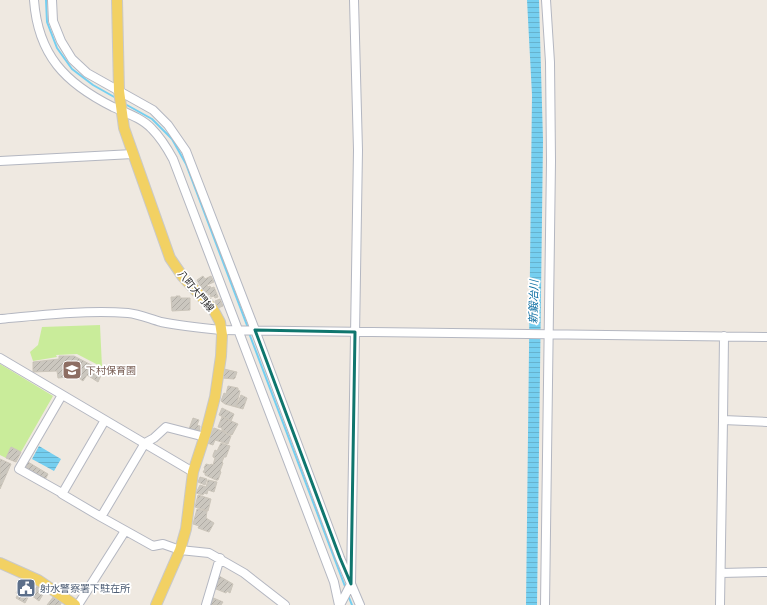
<svg xmlns="http://www.w3.org/2000/svg" width="767" height="605" viewBox="0 0 767 605" font-family="Figtree,'Noto Sans JP',sans-serif">
<defs>
<pattern id="water-rules" width="6" height="5" patternUnits="userSpaceOnUse"><rect width="6" height="5" fill="#75cff0"/><path d="M0 2.5h6" fill="none" stroke="#66b2ce"/></pattern>
<pattern id="building-hatch" width="6" height="6" patternUnits="userSpaceOnUse"><rect width="6" height="6" fill="#cbc7bf"/><path d="M-1 1l2-2M0 6l6-6M5 7l2-2" fill="none" stroke="#afaba4"/></pattern>
</defs>
<rect width="100%" height="100%" fill="#efe9e1"/>
<path fill="#c9ec9a" d="M100,325L102,367L77,354L56,355L57,357L33,361L30,352L38,345L42,327Z
M0,364L53,396L21,452L11,447L6,458L0,455Z"/>
<path fill="url(#water-rules)" d="M527,0H539L543,140L537,605H526L532,95Z
M39,446L61,459L54,471L32,459Z"/>
<g fill="none" stroke-linecap="round" stroke-linejoin="round">
<path stroke="#75cff0" stroke-width="2" d="M46,0L47,22L57,48L72,69L93,85L116,98
M125,104L152,119L172,139L186,164L248,328
M249,333L346,589
M348,595L352,605"/>
</g>
<path fill="url(#building-hatch)" stroke="#cbc5ba" d="M203,276L205,279L211,276L214,282L207,285L208,287L210,286L211,288L214,287L218,297L215,298L214,296L211,297L210,294L209,295L207,292L205,293L204,290L202,289L197,280Z
M176,296H180V298H190V310L172,311L171,297H176Z
M220,299L223,306L218,308L215,301Z
M59,356H74L103,371L98,382L87,375L83,381L76,376L58,378L57,371L33,372V362L59,359Z
M224,369L237,372L235,378L234,379L222,378Z
M228,386L238,388V390L240,391L236,407L225,404L221,401L224,393L226,394Z
M241,395L247,398L243,409L236,407Z
M222,408L234,414L231,421L219,415Z
M222,417L238,424L232,435L226,433V432L222,430V428L218,427Z
M193,418L199,420L197,425L200,426L199,433L189,429Z
M214,428L225,432V433L231,436L228,444L215,440L213,445L207,443Z
M221,443L230,446L226,457H224L222,462L223,463L220,471L221,472L218,480H216L205,475V473L203,472L205,469L204,468L206,464L210,465L211,464L213,465L215,458L213,457V455L215,450L217,451Z
M11,447L21,452L16,462L6,458Z
M0,459L11,464L0,489Z
M28,462L48,474L45,480L25,468Z
M200,477L207,479L205,485L198,482Z
M208,480L217,482L214,492L208,490L207,494L204,493L203,495L196,493L200,485L206,487Z
M198,495L211,499L208,511L195,507Z
M197,509L207,511L206,518L214,523L209,532L198,528L199,526L193,524Z
M219,576L233,584L230,593L227,591L226,593L216,589Z
M22,581L29,585L28,588L32,590L25,603L16,598L18,594L16,593Z
M38,585L45,591L39,601L31,595Z
M54,596L62,602L60,605H47Z
M211,597L223,602L221,605H208Z"/>
<g fill="none" stroke-linecap="round" stroke-linejoin="round">
<defs>
<path id="minor" d="M34,0C38,55 65,83 113,107C126,113 142,118 152,129C161,138 167,148 173,159L334,582L339,605
M52,0L53,21L61,41L72,59L87,73L153,110L168,125L186,151L255,330L340,558L360,605
M0,161L133,154
M0,319C42,315 86,310 128,313C139,314 150,319 161,322C181,326 201,328 221,330L767,337
M724,336L723,420L767,422
M0,358L193,472
M62,395L19,469L60,492L62,494L105,420
M62,494L101,517L145,443L154,438L166,427L205,437
M101,517L153,546L163,544L180,550L209,553L244,573L285,605
M721,573L767,572
M78,605L125,531
M206,605L220,558
M340,605L351,584L358,150L354,0
M545,605L551,161L550,62L546,0
M720,605L723,420"/>
<path id="major" d="M117,0L119,91L124,128L170,258L183,277L213,309L220,322L222,335L221,356L215,397L206,432L193,472L186,529L180,550L156,605
M0,563L38,580L75,605"/>
</defs>
<use href="#minor" stroke="#b4b7c1" stroke-width="10"/>
<use href="#major" stroke="#c9c9c9" stroke-width="12"/>
<use href="#minor" stroke="#fff" stroke-width="8"/>
<use href="#major" stroke="#f2d163" stroke-width="10"/>
</g>
<path fill="none" stroke="#0f766e" stroke-width="3" stroke-linejoin="round" d="M255,330L355,332L351,584L340,558Z"/>
<defs>
<symbol id="school-square" viewBox="-11 -11 22 22"><rect x="-9" y="-9" width="18" height="18" rx="4" fill="#8d6e63" stroke="#fff"/><path d="M0-5L7-2L0 1L-7-2ZM-4 1L0 2.5L4 1V4Q0 6-4 4Z" fill="#fff"/></symbol>
<symbol id="civic-square" viewBox="-11 -11 22 22"><rect x="-9" y="-9" width="18" height="18" rx="4" fill="#5c6f8a" stroke="#fff"/><path d="M-.6-6.5H3V-4.5H.6V-3L4-1V1h2V6H-6V1h2V-1L-.6-3ZM-1.2 2.5V6h2.4V2.5Z" fill="#fff"/></symbol>
</defs>
<g fill-rule="evenodd">
<use href="#school-square" x="61" y="359" width="22" height="22"/>
<use href="#civic-square" x="15" y="577" width="22" height="22"/>
</g>
<g text-anchor="middle" dominant-baseline="central" stroke-width="3.5" stroke-linejoin="round" paint-order="stroke">
<g font-size="10" fill="#2e2e2e" stroke="#fff">
<text transform="translate(196 291) rotate(50)">八町大門線</text>
</g>
<g font-size="10" fill="#785e54" stroke="#fff" text-anchor="start">
<text x="86" y="370">下村保育園</text>
</g>
<g font-size="10" fill="#4e5e75" stroke="#fff" text-anchor="start">
<text x="40" y="588">射水警察署下駐在所</text>
</g>
<g font-size="11" font-style="italic" fill="#0d6fa3" stroke="#fff">
<text transform="translate(534 302) rotate(-89)">新鍛冶川</text>
</g>
</g>
</svg>
